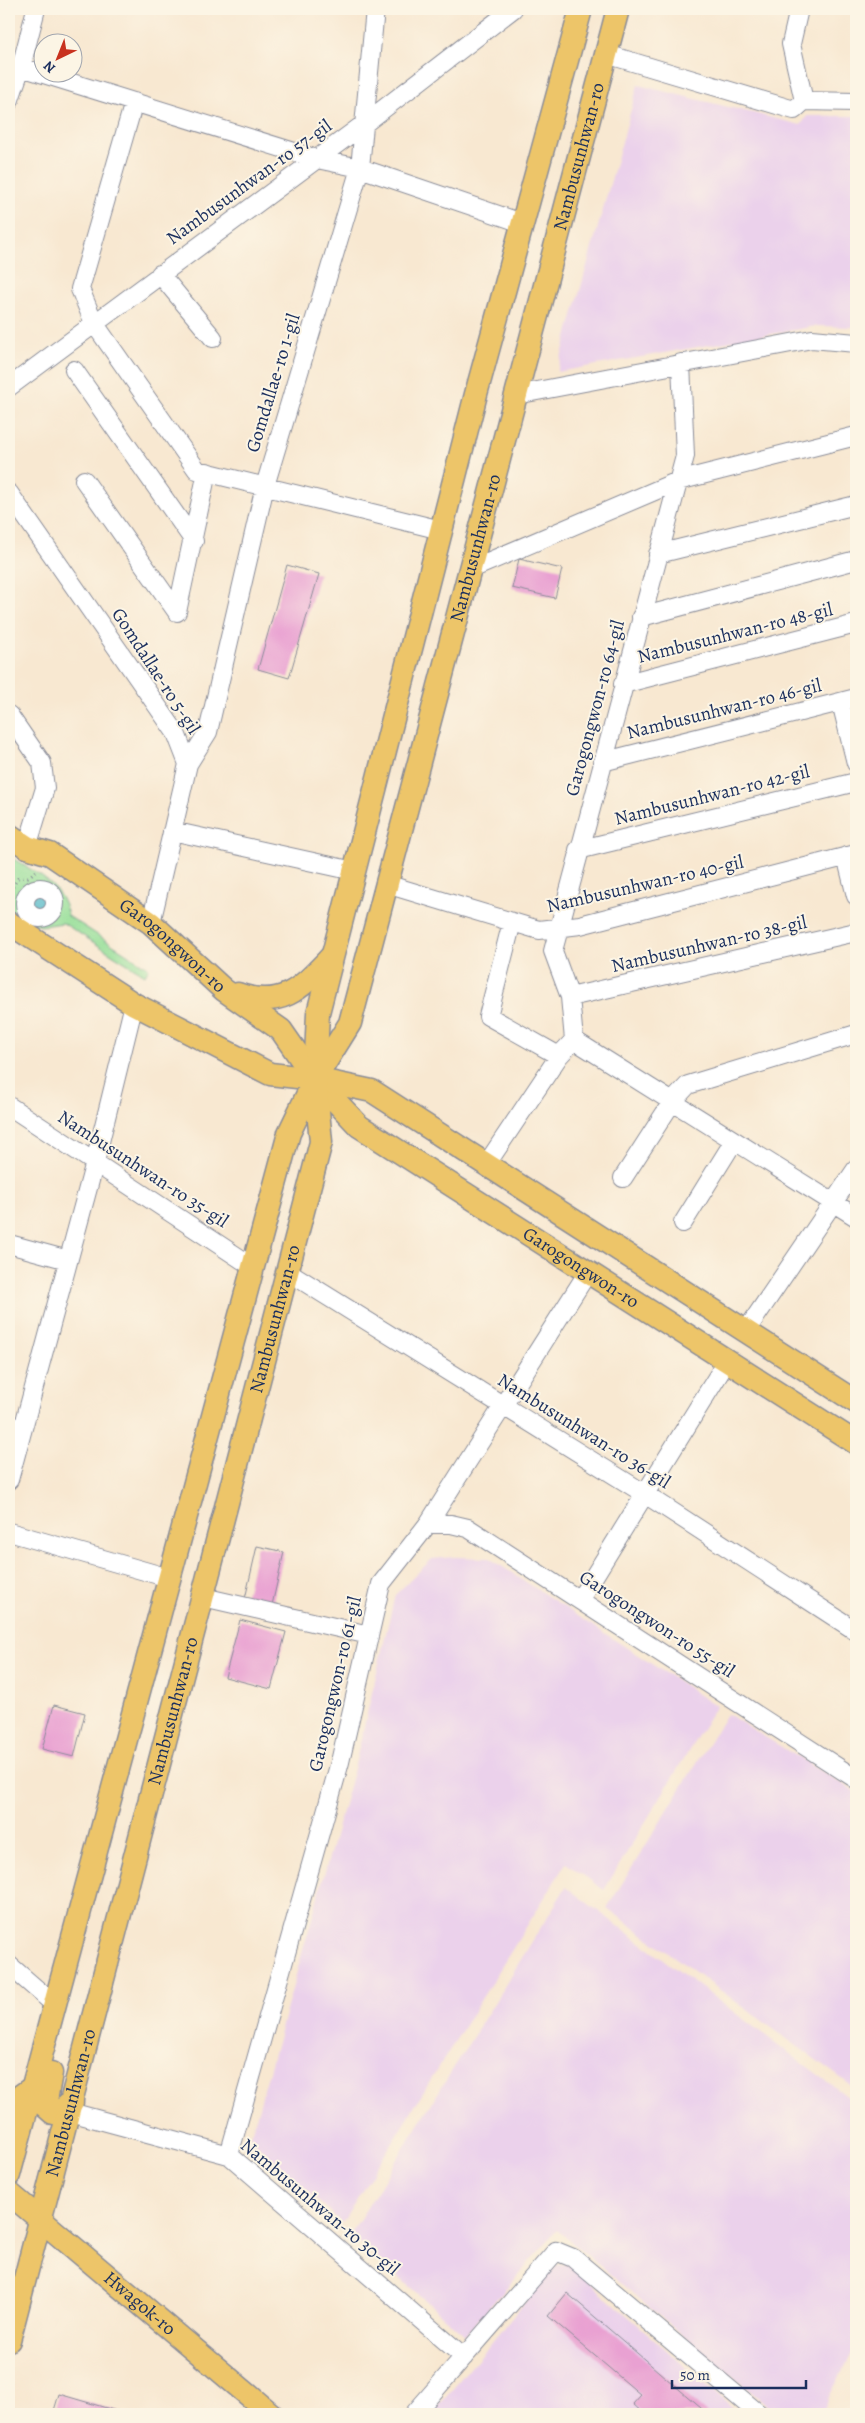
<svg xmlns="http://www.w3.org/2000/svg" width="865" height="2423" viewBox="0 0 865 2423" font-family="Alegreya,serif">
<rect width="100%" height="100%" fill="#fcf5e5"/>
<filter id="ink" filterUnits="userSpaceOnUse"><feTurbulence type="fractalNoise" baseFrequency=".02" numOctaves="2"/><feDisplacementMap in="SourceGraphic" scale="10" xChannelSelector="R" yChannelSelector="G"/><feConvolveMatrix kernelMatrix="1 2 1 2 8 2 1 2 1" color-interpolation-filters="sRGB"/></filter>
<filter id="wash" filterUnits="userSpaceOnUse"><feTurbulence type="fractalNoise" baseFrequency=".0096" numOctaves="4" result="noise"/><feDisplacementMap in="SourceGraphic" scale="20" xChannelSelector="R" yChannelSelector="G"/><feGaussianBlur stdDeviation="1.12" result="paint"/><feColorMatrix in="noise" values="0 0 0 0 0 0 0 0 0 0 0 0 0 0 0 0 0 1.4 0 .05"/><feComposite in="paint" operator="in"/></filter>
<g filter="url(#wash)">
<rect width="100%" height="100%" fill="#f8e8d1"/>
<path fill="#ebd1eb" d="M638,85L801,125L807,116H856V327L816,326L557,372Z
M455,1557L489,1558L716,1706L604,1890L566,1863L342,2223L250,2139L355,1765L395,1595L432,1559Z
M727,1714L856,1792V2089L607,1908Z
M566,1887L856,2103V2346L820,2414H778L557,2230L465,2335L350,2235Z
M569,2264L739,2414H432L556,2265Z"/>
<path fill="#97df9a" stroke="#59877c" d="M9,856C35,873 61,882 68,916L149,968L145,975L63,923L41,926L31,923L9,908Z"/>
<path fill="#4db7ca" stroke="#347394" d="M30 903a10 10 0 1 1 20 0a10 10 0 1 1-20 0Z"/>
<g id="blocks">
<path fill="#e9a1d2" d="M519,559L562,569L555,598L512,588Z
M287,565L319,574L289,678L258,669Z
M257,1546L284,1552L272,1605L245,1599Z
M240,1620L286,1632L271,1689L225,1677Z
M54,1705L85,1713L74,1757L42,1749Z
M567,2293L708,2414H663L661,2412L659,2414H644L633,2404L641,2395L548,2316Z
M59,2394L127,2414H53Z"/>
</g>
</g>
<g filter="url(#ink)">
<use href="#blocks" fill-opacity="0" stroke="#8a8c98" stroke-width="1"/>
<g fill="none" stroke-linecap="round" stroke-linejoin="round">
<defs>
<path id="minor" d="M799,9L791,44L804,101
M606,54L794,110L804,101L856,102
M21,67L317,159L360,168L522,223
M9,102L21,67L36,9
M134,102L80,289L94,323L197,470L441,530
M160,274L213,338
M74,370L194,541
M9,387L364,124L513,9
M516,395L812,339L856,343
M84,480L177,612L207,472
M9,493L176,733L188,764L151,923
M658,554L856,505
M469,570L678,481L856,436
M641,617L856,560
M623,684L856,624
M841,702L856,763
M9,715L42,763L45,788L27,847
M602,762L856,698
M188,764L208,732L265,486L360,168L375,9
M172,831L354,871
M578,850L856,782
M846,856L856,896
M386,884L539,930L580,925L856,854
M25 903a15 15 0 1 1 30 0a15 15 0 1 1-30 0Z
M512,922L488,1016L559,1056
M570,997L856,932
M574,1040L856,1217
M9,1106L253,1267
M486,1165L559,1056L574,1040L570,997L553,951L685,456L681,363
M623,1178L672,1102L688,1085L856,1034
M683,1223L734,1141
M9,1244L68,1260
M287,1271L645,1494L856,1631
M746,1331L856,1169
M9,1480L95,1162L134,1004
M428,1524H451L468,1528L856,1779
M9,1532L169,1578
M203,1597L369,1635
M580,1599L727,1361
M9,1965L55,2005
M70,2112L229,2155L464,2357
M229,2155L340,1762L381,1584L428,1524L588,1272
M414,2414L556,2251L573,2258L759,2414"/>
<g id="major">
<path id="s1" d="M9,835L27,847L50,854L151,923L224,990L281,1030L315,1079L359,1126L856,1443"/>
<path d="M9,923L134,1004L270,1074L315,1079L372,1091L856,1402"/>
<path d="M238,994C283,1010 302,987 331,957"/>
<path d="M51,2073L45,2106L53,2113L59,2112L72,2102"/>
<path d="M9,2104L33,2087"/>
<path id="s2" d="M9,2175L289,1133L315,1079L350,1023L618,9"/>
<path id="s3" d="M9,2193L271,2414"/>
<path id="s4" d="M9,2340L321,1142L315,1079L318,1013L476,394L581,9"/>
</g>
</defs>
<use href="#minor" stroke="#8a8c98" stroke-width="20"/>
<use href="#major" stroke="#8a8c98" stroke-width="25"/>
<path stroke="#8a8c98" stroke-width="3" stroke-dasharray="1 4" stroke-linecap="butt" d="M10,902L13,886L18,878L28,877L36,871"/>
<use href="#minor" stroke="#fff" stroke-width="18"/>
<use href="#major" stroke="#edc569" stroke-width="22"/>
</g>
</g>
<g text-anchor="middle" dominant-baseline="central" stroke-width="4" stroke-linejoin="round" paint-order="stroke">
<g font-size="19" fill="#1b2f5e" stroke="#fcf5e5">
<text stroke="none"><textPath href="#s2" startOffset="2101">Nambusunhwan-ro</textPath></text>
<text transform="translate(249 182) rotate(-36)">Nambusunhwan-ro 57-gil</text>
<text transform="translate(273 383) rotate(-73)">Gomdallae-ro 1-gil</text>
<text stroke="none"><textPath href="#s2" startOffset="1696">Nambusunhwan-ro</textPath></text>
<text transform="translate(735 633) rotate(-14)">Nambusunhwan-ro 48-gil</text>
<text transform="translate(156 671) rotate(57)">Gomdallae-ro 5-gil</text>
<text transform="translate(595 708) rotate(-75)">Garogongwon-ro 64-gil</text>
<text transform="translate(724 709) rotate(-14)">Nambusunhwan-ro 46-gil</text>
<text transform="translate(712 795) rotate(-14)">Nambusunhwan-ro 42-gil</text>
<text transform="translate(645 884) rotate(-13)">Nambusunhwan-ro 40-gil</text>
<text transform="translate(709 944) rotate(-13)">Nambusunhwan-ro 38-gil</text>
<text stroke="none"><textPath href="#s1" startOffset="199">Garogongwon-ro</textPath></text>
<text transform="translate(143 1169) rotate(33)">Nambusunhwan-ro 35-gil</text>
<text stroke="none"><textPath href="#s1" startOffset="724">Garogongwon-ro</textPath></text>
<text stroke="none"><textPath href="#s4" startOffset="1055">Nambusunhwan-ro</textPath></text>
<text transform="translate(584 1431) rotate(32)">Nambusunhwan-ro 36-gil</text>
<text transform="translate(657 1624) rotate(33)">Garogongwon-ro 55-gil</text>
<text transform="translate(335 1684) rotate(-77)">Garogongwon-ro 61-gil</text>
<text stroke="none"><textPath href="#s4" startOffset="650">Nambusunhwan-ro</textPath></text>
<text stroke="none"><textPath href="#s4" startOffset="245">Nambusunhwan-ro</textPath></text>
<text transform="translate(320 2207) rotate(40)">Nambusunhwan-ro 30-gil</text>
<text stroke="none"><textPath href="#s3" startOffset="171">Hwagok-ro</textPath></text>
</g>
</g>
<rect width="865" height="2423" fill="none" stroke="#fcf5e5" stroke-width="30"/>
<g transform="translate(58 58) rotate(223)"><circle r="24" fill="#fcf5e5" stroke="#a2a6af"/>
<path d="M0-4L9 19L0 12L-9 19Z" fill="#c8321e"/>
<text y="-8" font-size="14" font-weight="bold" text-anchor="middle" fill="#1b2f5e">N</text>
</g>
<path d="M672 2380v8h134v-8" fill="none" stroke="#1b2f5e" stroke-width="2.5"/>
<text x="680" y="2380" font-size="15" fill="#1b2f5e" stroke="#fcf5e5" stroke-width="4" paint-order="stroke">50 m</text>
</svg>
